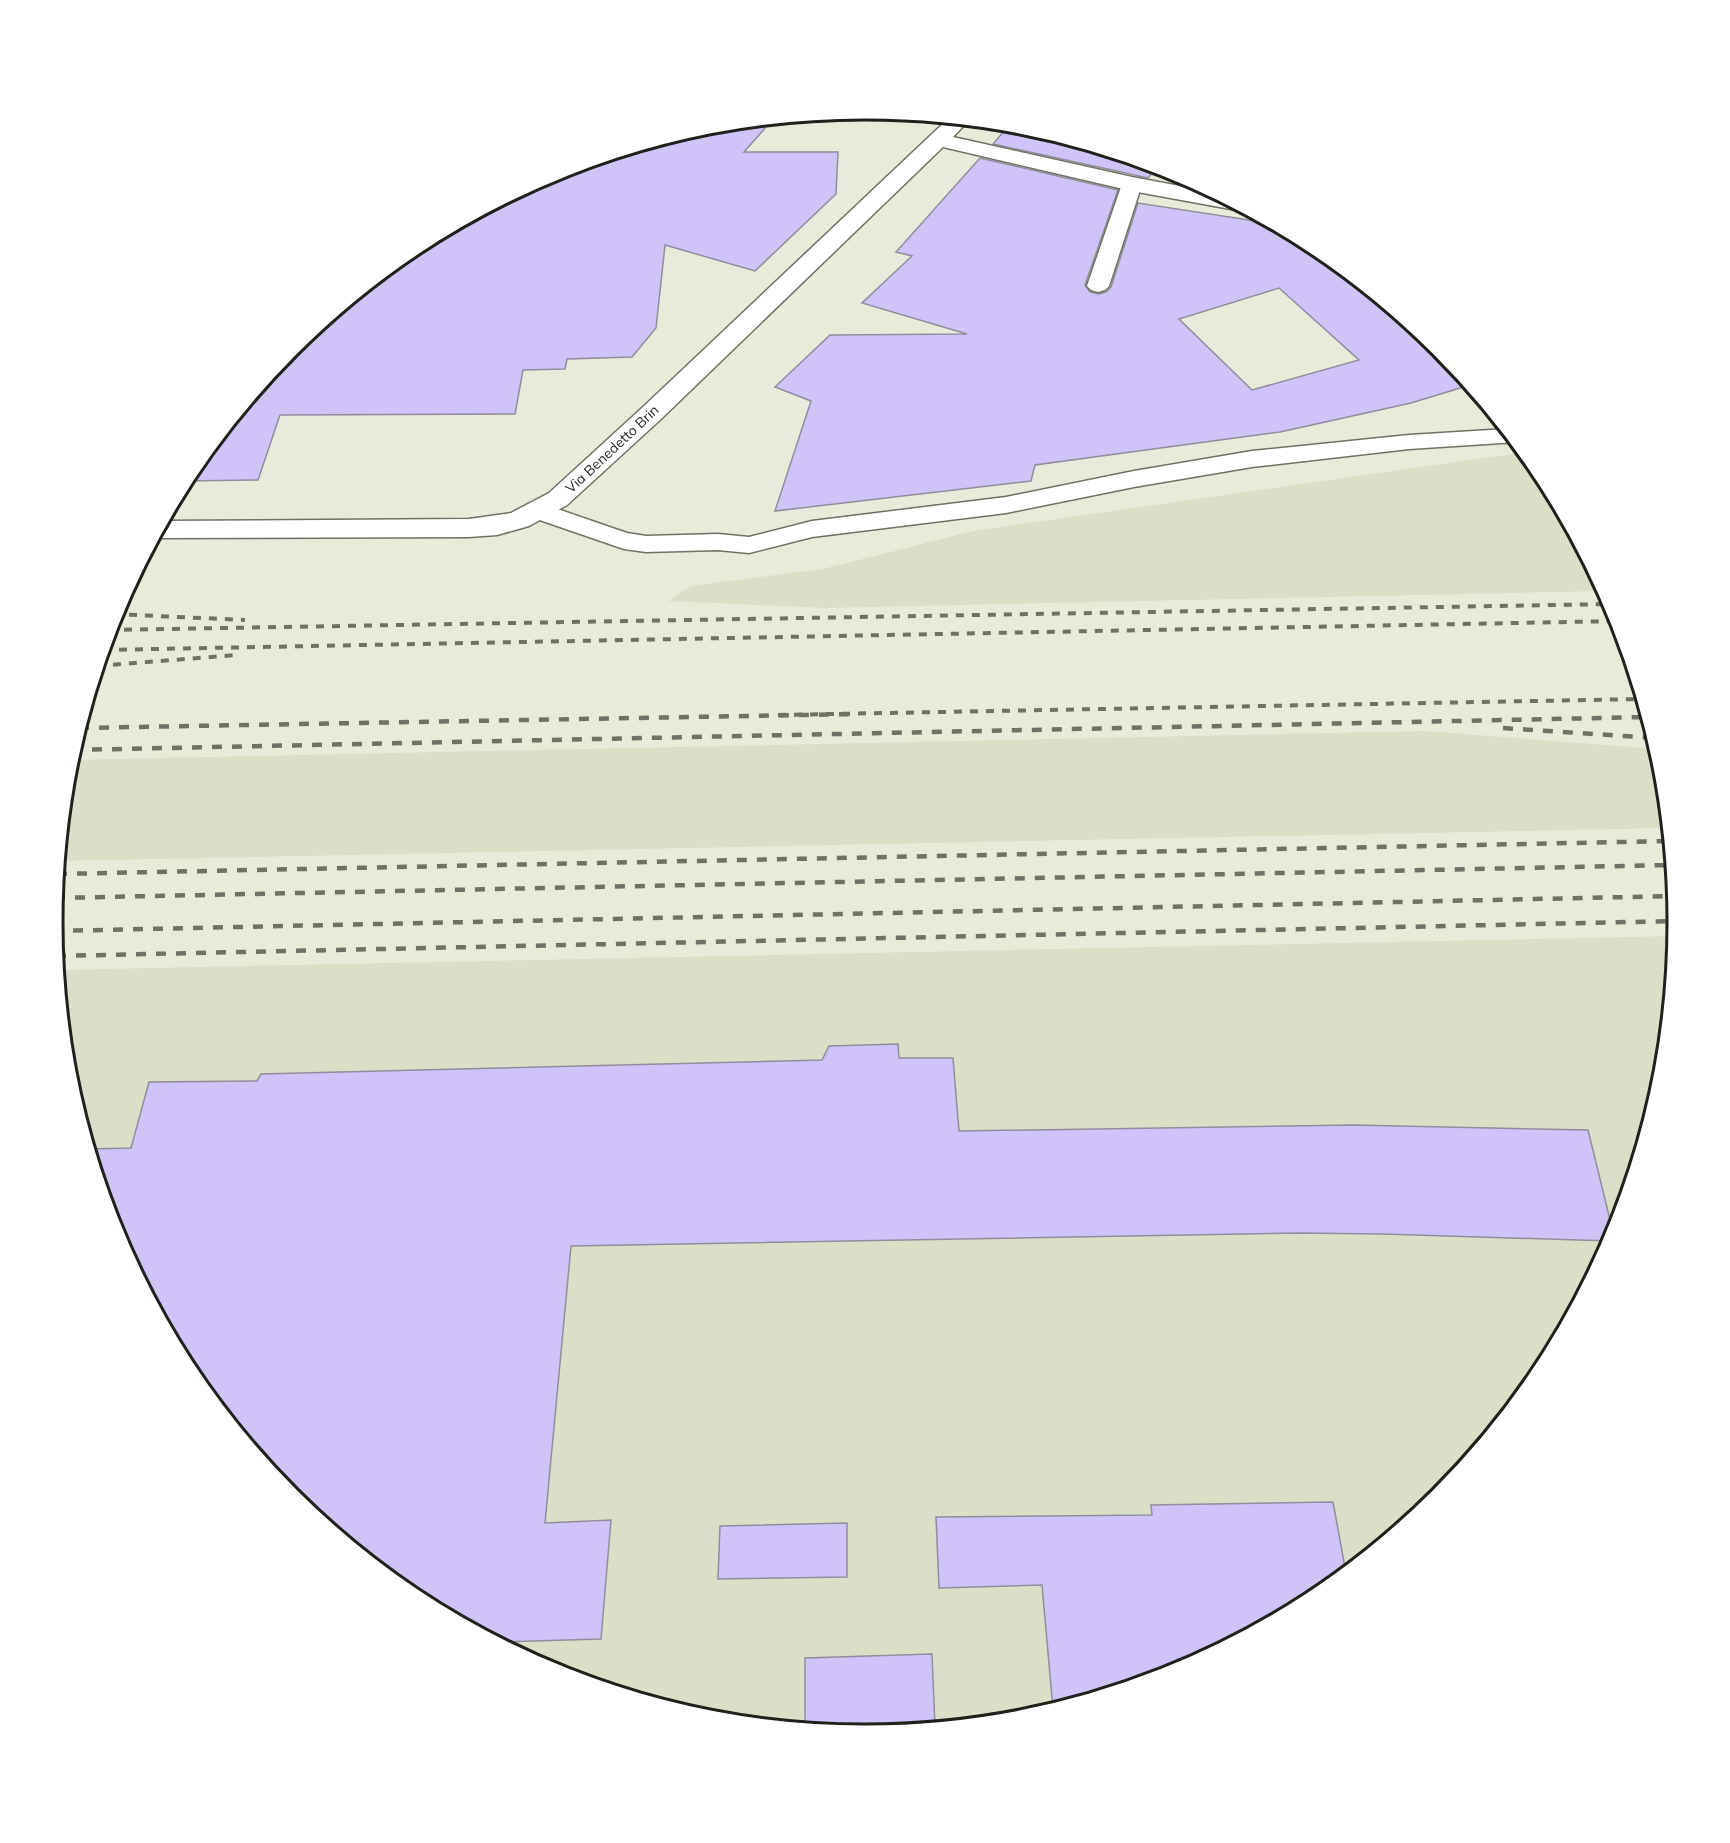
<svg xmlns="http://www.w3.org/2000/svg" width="1730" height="1843" viewBox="0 0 1730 1843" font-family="Mulish,sans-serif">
<rect width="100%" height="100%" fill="#e7ecda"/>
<path fill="#dae0c7" d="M1526,452L1541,470L1605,591L825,608L668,601L691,586L823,569L973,531Z
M1425,731L1657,749L1662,763L1668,828L58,861L69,760Z
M1676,936L1662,1080L1616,1233L1540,1373L1439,1496L1316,1597L1176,1672L1023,1718L865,1734L706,1718L554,1672L413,1597L114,1232L68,1080L57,970Z"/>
<path fill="#cfc3f8" stroke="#908d9d" stroke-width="1.5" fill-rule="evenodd" d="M774,118L744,152H838L836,194L755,271L665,245L656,328L632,357L567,359L565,369L523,370L515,414L280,415L258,480L184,481L190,470L291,347L414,246L554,171L707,125Z
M1011,123L1024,125L1158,166L1148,178L993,144Z
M980,158L1118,190L1085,285L1090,292L1099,294L1106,292L1111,287L1138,203L1275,224L1317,246L1440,347L1470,385L1411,403L1280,432L1035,465L1031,481L775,511L811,401L775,387L830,335L967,334L862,303L912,256L896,252ZM1279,288L1359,360L1252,390L1179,319Z
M898,1044L899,1058H953L959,1131L1353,1125L1588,1130L1614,1236L1611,1241L1383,1234L1299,1233L571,1246L545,1523L611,1520L601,1639L498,1642L413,1597L290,1496L189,1373L114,1232L89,1149L131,1148L149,1082L257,1081L261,1074L822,1060L829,1046Z
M1333,1502L1346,1573L1316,1597L1176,1672L1053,1709L1042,1585L939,1588L936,1517L1152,1515L1151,1505Z
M847,1523V1577L718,1579L720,1526Z
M932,1654L935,1727L865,1734L805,1728V1658Z"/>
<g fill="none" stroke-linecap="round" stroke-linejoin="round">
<defs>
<path id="service" d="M1132,178L1139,180L1142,184L1109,286L1105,290L1098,292L1091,290L1087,286L1122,184L1125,180Z
M1507,429L1517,442L1409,449L1252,467L1134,487L1006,513L812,537L749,553L718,550L646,552L624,549L531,517L528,511L531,505L540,503L627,533L646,536L718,534L749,537L812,521L1006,497L1134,471L1252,451L1409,435Z"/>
<path id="minor" d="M950,117L970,119L953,137L1132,177L1217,193L1244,207L1236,210L1132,191L943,147L661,419L567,505L529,526L497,535L469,537L153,538L162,521L469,519L511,513L549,493L643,407Z"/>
</defs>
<use href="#service" stroke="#6e7263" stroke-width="3"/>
<use href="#minor" stroke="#6e7263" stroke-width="3"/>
<use href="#service" fill="#fff" fill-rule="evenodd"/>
<use href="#minor" fill="#fff" fill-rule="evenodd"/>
<path stroke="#6e7166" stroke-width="4" stroke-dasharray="8 8" stroke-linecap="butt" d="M113,614L245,620
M108,630L1612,604
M103,650L1619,621
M97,666L236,655
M778,715L1642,699"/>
<path stroke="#6e7166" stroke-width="4.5" stroke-dasharray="10 10" stroke-linecap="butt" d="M79,728L858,714
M1503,728L1654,738
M72,750L1648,717
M57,874L1670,841
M55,898L1672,865
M53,931L1675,896
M56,956L1677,921"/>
</g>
<g text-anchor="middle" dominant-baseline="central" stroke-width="4.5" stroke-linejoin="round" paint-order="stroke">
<g font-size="14" fill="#1f211b" stroke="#fff">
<text transform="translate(612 449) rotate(-43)">Via Benedetto Brin</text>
</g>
</g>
<path d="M0 0H1730V1843H0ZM63 922a802 802 0 1 1 1604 0a802 802 0 1 1-1604 0Z" fill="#fff" fill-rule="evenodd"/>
<path fill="none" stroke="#1f211b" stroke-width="3" d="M63 922a802 802 0 1 1 1604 0a802 802 0 1 1-1604 0Z"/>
</svg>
